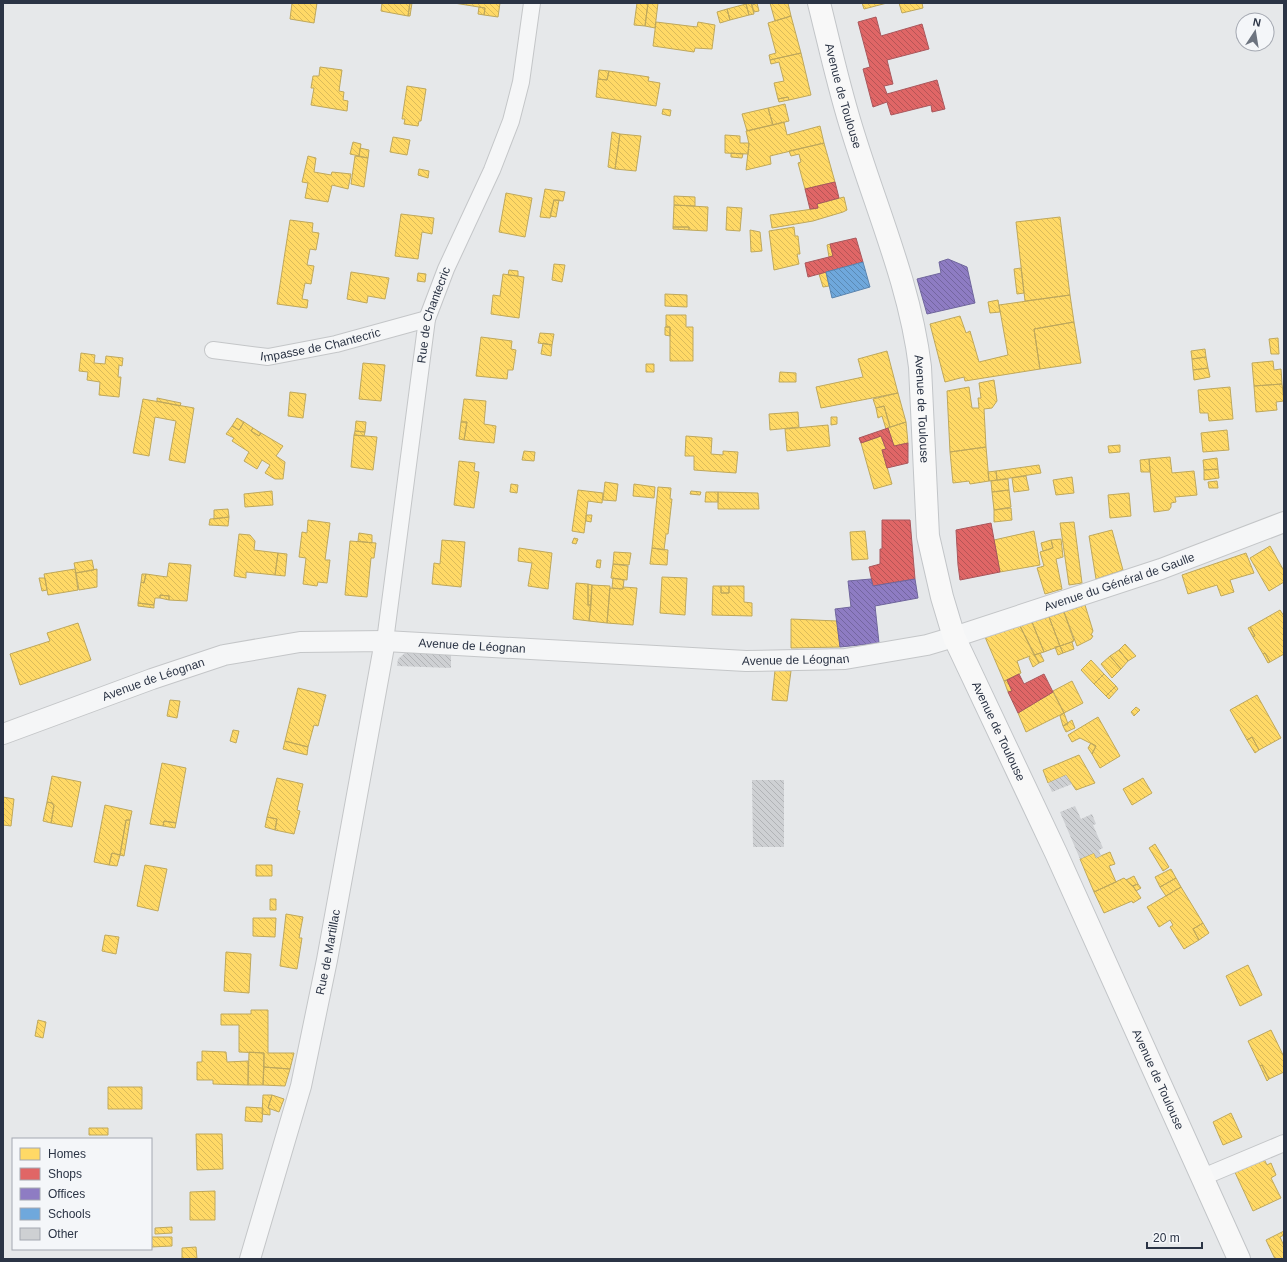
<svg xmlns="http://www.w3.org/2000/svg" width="1287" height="1262" viewBox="0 0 1287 1262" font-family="Arial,sans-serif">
<defs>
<pattern id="homes-back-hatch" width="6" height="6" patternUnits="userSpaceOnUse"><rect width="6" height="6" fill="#ffd966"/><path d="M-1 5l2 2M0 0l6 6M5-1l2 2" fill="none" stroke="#dbbb5a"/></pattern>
<pattern id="shops-back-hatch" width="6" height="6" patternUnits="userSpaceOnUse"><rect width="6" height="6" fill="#e06666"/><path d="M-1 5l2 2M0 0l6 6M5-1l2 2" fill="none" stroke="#b65556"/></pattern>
<pattern id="offices-back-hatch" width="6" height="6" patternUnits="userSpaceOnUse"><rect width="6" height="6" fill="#8e7cc3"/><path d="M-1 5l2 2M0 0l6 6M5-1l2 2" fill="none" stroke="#7466a0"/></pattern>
<pattern id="schools-back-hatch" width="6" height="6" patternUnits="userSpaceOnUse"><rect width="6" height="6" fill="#6fa8dc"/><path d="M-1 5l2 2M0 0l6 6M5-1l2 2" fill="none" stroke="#5b8ab4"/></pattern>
<pattern id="building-back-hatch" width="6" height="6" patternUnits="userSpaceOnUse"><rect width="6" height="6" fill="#ced0d3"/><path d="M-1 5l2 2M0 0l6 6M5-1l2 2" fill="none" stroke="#b1b3b6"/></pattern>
</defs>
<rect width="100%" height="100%" fill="#e6e8ea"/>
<path fill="url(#homes-back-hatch)" stroke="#bfa85c" d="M292,3H317L314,23L290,19Z
M382,3H410L408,16L381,11Z
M410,3H412L410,16H408Z
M454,3H500L498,17L484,15L485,8Z
M637,3H648L645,26L634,25Z
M648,3H658L655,28L645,26Z
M751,3L754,14L749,15L746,4Z
M757,3L759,11L754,12L752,5Z
M770,3H788L791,16L775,21Z
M862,3H887L864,9Z
M899,3H922L923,8L902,13Z
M746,4L749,15L730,20L727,9Z
M479,7L485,8L484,15L478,14Z
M727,9L730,20L720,23L717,12Z
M791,16L801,53L770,60L769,55L776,53L768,23Z
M656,22L697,27L698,22L715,25L712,49L695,48L694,52L653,46Z
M801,53L811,95L789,100L788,97L778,99L774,83L784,81L779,62L771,64L770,60Z
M320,67L342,70L339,91L344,92L343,100L348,101L347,111L311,105L314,88H311L313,76H319Z
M599,70L609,71L607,80L598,79Z
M609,71L649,77L648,81L660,83L656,106L596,97L598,79L607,80Z
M407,86L426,89L421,121H419L418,126L404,124L405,119H402Z
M788,97L789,100L779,102L778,99Z
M785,104L789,121L773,125L768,108Z
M768,108L773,125L747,131L742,114Z
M663,109L671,110L670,116L662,114Z
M784,122L787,135L820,126L824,143L770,156L771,164L746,170L749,144L746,131Z
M612,132L620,134L615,169L608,167Z
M620,134L641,136L636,171L615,169Z
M725,135L740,136V143H749L748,154L725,153Z
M393,137L410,140L407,155L390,152Z
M353,142L361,144L359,156L350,154Z
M824,143L835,182L805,189L798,163L801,162L799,154L791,156L789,151Z
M360,148L369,150L368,158L359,156Z
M731,153L743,154L742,158L731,157Z
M308,156L316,158L314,172L331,175L332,172L351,174L348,189L332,185L328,202L305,198L308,183L302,182Z
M355,156L368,158L364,187L351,184Z
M419,169L429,171L428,178L418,175Z
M545,189L565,192L563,201L554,200L550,218L540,217Z
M506,193L532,198L525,237L499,232Z
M674,196L695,197V206L674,205Z
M844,197L847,210L843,212L813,221L772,228L770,215L813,209L818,208L817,204Z
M554,200H559L556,217L550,216Z
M674,205L708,207L707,231L689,230V227H673Z
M727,207L742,208L740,231L726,230Z
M401,214L434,218L432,234L422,232L418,259L395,256Z
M1060,217L1070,295L1025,301L1016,222Z
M290,220L313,223L312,232L319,233L316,250L310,249L307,265L314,266L311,284L305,283L302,299L308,300L307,308L277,304Z
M673,227H689V230L673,229Z
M794,227L795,236H798L800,254H797L799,264L774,270L769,231Z
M750,230L760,232L762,251L751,252Z
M830,244L833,256L829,257L827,245Z
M554,264L565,265L562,282L552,280Z
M1021,268L1024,293L1017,294L1014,269Z
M509,270L518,271V276L508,275Z
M351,272L389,278L385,299L368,296L367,303L347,299Z
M826,272L829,286L823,287L819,274Z
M418,273L426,274L425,282L417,281Z
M503,274L524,277L519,318L491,314L493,295L500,296Z
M665,294L687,295V307L665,306Z
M1070,295L1074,322L1034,329L1040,369L965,381L964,377L945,382L930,324L960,316L966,333L970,331L979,362L1008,355L999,305Z
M998,300L1000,312L990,313L988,302Z
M666,315H686V327H693V361H670V327H666Z
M1074,322L1081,363L1040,369L1034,329Z
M665,327H670V336L665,335Z
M540,333L554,334L552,345L538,343Z
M481,337L512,341L511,349L516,350L513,370H508L507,379L476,376Z
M1278,338L1279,354H1271L1269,339Z
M543,343L552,345L551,356L541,354Z
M1205,349L1206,357L1192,359L1191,351Z
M887,351L898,393L821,408L816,387L863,377L858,359Z
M81,353L95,355L94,363L105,364L106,356L123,358L122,366L119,365L118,377H121L119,397L99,395L100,382L87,380L88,372L79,371Z
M1206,357L1208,368L1193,370L1192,359Z
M1273,361L1274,370L1281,369L1282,384L1254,386L1252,363Z
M363,363L385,365L381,401L359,399Z
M646,364H654V372H646Z
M1208,368L1210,377L1194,380L1193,370Z
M780,372L796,373V382H779Z
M994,380L997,401L992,408L984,409L986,447L950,452L947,391L969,387L972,408H979L978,398H981L979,383Z
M1282,384L1284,401L1276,402L1277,410L1256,412L1254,386Z
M1230,387L1233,419L1209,421L1208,413H1200L1198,390Z
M290,392L306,394L303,418L288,416Z
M898,393L906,422L890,427L884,406L876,408L873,399Z
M157,398L181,403L180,406L157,401Z
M143,399L194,408L185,463L169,460L176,421L155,417L149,456L133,453Z
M464,399L486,401L484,424L496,426L494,443L464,440L467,422H461Z
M884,406L890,427L886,429L882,416L878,418L876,408Z
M798,412L799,427L770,430L769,414Z
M831,417H837V424L831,425Z
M237,418L244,422L239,430L232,426Z
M356,421L366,422L365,432L355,431Z
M244,422L253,428L251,431L259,436L261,433L283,446L276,456L285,462L283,479H275L265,473L270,465L262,460L257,469L244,461L249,452L232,441L234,438L226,434L232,426L239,430Z
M461,422H467L464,440L459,439Z
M906,422L908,443L894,446L888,428Z
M828,425L830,446L787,451L785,429Z
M253,428L261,433L259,436L251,431Z
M1227,430L1229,450L1203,452L1201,433Z
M355,431L365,432L364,436L354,435Z
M354,435L377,437L373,470L351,467Z
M686,436L712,438L711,454L723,455V451L738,452L736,473L694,470V456H685Z
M881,436L886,449L882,450L892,484L874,489L861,443Z
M1120,445V452L1109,453L1108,446Z
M986,447L989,481L970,484L969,481L953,483L950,452Z
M524,451L535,452L534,461L522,460Z
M1170,457L1172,473L1194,471L1197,495L1175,497L1176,502L1171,503V507L1169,510L1154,512L1149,459Z
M1217,458L1218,469L1204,470L1203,460Z
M1149,459L1150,472H1141L1140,460Z
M459,461L475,463L474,471L479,472L474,508L454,505Z
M1039,465L1041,473L997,480L996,471Z
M1218,469L1219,478L1204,480V470Z
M996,471L997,480L989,481L988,472Z
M1026,476L1029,490L1014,492L1012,478Z
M1072,477L1074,493L1056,495L1053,480Z
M1008,479L1009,490L992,492L991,481Z
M1217,481L1218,488H1209L1208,482Z
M605,482L618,484L616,501L603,500Z
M511,484L518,485L517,493L510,492Z
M634,484L655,487L654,498L633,496Z
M658,487L671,488L670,499H672L668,534H666L664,550L652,548Z
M578,490L603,493L602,503L588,501L584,533L572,531Z
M1009,490L1011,507L994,510L992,492Z
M272,491L273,505L245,507L244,494Z
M691,491L701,492L700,495L690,494Z
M706,492H718V502H705Z
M718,492L758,493L759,509H718Z
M1129,493L1131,516L1110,518L1108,495Z
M1011,508L1012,520L994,522V510Z
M228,509L229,517L214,519V510Z
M586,515H592L591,522L586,521Z
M229,517L228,526L209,525L210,519Z
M308,520L330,523L325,560H330L327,583L318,582L317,586L303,584L306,558L299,557L302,532L307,533Z
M1074,522L1082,583L1069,585L1060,523Z
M1112,530L1123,570L1096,579L1089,536Z
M865,531L868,559L852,560L850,532Z
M1034,531L1040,565L1000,572L994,540Z
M359,533L372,535V543L358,541Z
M239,534L250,535L255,541L254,550L278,553L275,575L246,572V578L234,576Z
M574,538L578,539L576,544L572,543Z
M1061,539L1063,557L1056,559L1062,589L1045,594L1037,568L1044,566L1040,552L1053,548L1051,540Z
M442,540L465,542L461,587L432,584L434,563L440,564Z
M1051,540L1053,548L1043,551L1041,543Z
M350,541L376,543L374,558H371L367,597L345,595Z
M1270,546L1284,571V582L1269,591L1250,558Z
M519,548L552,553L548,589L528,586L532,563L518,561Z
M652,548L668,550L667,565L650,564Z
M614,552L631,553L629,565L613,564Z
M278,553L287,554L285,576L275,575Z
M1246,553L1254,573L1230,580L1234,592L1221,596L1217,585L1188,594L1182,575Z
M92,560L94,570L76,573L74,563Z
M597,560H601L600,568L596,567Z
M169,563L191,565L187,601L169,600V596L160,595V598H155L154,605L138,603L141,582L144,583L146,574L167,577Z
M613,564L628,566L627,580L611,578Z
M75,569L78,590L48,595L44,574Z
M97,569V587L79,590L76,573Z
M142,574H146L144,583L141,582Z
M662,577L687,578L685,615L660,613Z
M39,578H45L47,590L42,591Z
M613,578L624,580L623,589L612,588Z
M576,583L588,584V605H591L589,621L573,619Z
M588,584L592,585L591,605H588Z
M592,585L610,586L607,623L589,621Z
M713,586H721V593H729V586H744V602L752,603V616L712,615Z
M721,586H729V593H721Z
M623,587L637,588L633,625L607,623L610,588L623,589Z
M160,595L169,596V600L160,598Z
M138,603L154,605V608L138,606Z
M1085,605L1093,631L1091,635L1093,636L1091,639L1077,646L1064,612Z
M1280,610L1284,616V654L1270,662L1265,653L1263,654L1253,637L1255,636L1250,627Z
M1064,612L1074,641L1060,646L1049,617Z
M1049,617L1060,646L1044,652L1032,622Z
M791,619L837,621L840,647L791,648Z
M1032,622L1044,652L1034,655L1020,626Z
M78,623L91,660L20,685L10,654L50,641L47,633Z
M1020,626L1039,663L1033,667L1029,658L1030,656L1017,661L1021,673L1004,681L985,637Z
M1250,627L1255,636L1253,637L1248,628Z
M1072,642L1074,649L1063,653L1060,646Z
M1125,644L1136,656L1128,661L1119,650Z
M1060,646L1063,653L1058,655L1055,647Z
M1119,650L1128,661L1121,669L1110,656Z
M1040,653L1044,661L1039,663L1034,655Z
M1265,653L1270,662L1268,663L1263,654Z
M1110,656L1121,669L1112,678L1101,664Z
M1091,660L1104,674L1094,684L1081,670Z
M775,670L791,671L787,701L772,700Z
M1104,674L1116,686L1106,696L1094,684Z
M1007,680L1012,691L1008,692L1004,681Z
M1072,681L1083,703L1064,713L1053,691Z
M1116,686L1118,689L1109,699L1106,696Z
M298,688L326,695L318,726L314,725L308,747L285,741Z
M1053,692L1064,713L1026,732L1018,713Z
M1257,695L1281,738L1259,750L1252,737L1247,740L1230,710Z
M170,700L180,701L177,718L167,716Z
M1136,707L1140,710L1134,716L1131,712Z
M1064,713L1068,724L1063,726L1060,716Z
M1098,717L1120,756L1100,768L1092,754L1096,746L1080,738L1072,742L1068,735Z
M1072,720L1075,728L1066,732L1063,726Z
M233,730L239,731L236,743L230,741Z
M1252,737L1259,750L1255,753L1247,740Z
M285,741L308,747L307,755L283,749Z
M1091,743L1096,746L1092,754L1088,748Z
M1079,755L1095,783L1076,790L1066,775L1048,783L1043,770Z
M162,763L186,768L176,823L164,821L163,826L150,824Z
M52,776L81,782L72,827L51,823L54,806L52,803L47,802Z
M277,778L303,784L297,810L300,811L294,834L275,830L277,819L267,817Z
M1143,778L1152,793L1132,805L1123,789Z
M3,797L14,799L11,826L3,825Z
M47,802L52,803L54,806L51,823L43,821Z
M105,805L132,811L130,820H126L120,855L112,853L109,865L94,862Z
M267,817L277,819L275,830L265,827Z
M126,820H130L124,856L120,855Z
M164,821L176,823L175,828L163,826Z
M1155,844L1169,867L1163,871L1149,848Z
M1110,852L1115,864L1109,866L1116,882L1094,892L1080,859L1094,853L1096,858Z
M112,853L120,855L117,866L109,865Z
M145,865L167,869L158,911L137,906Z
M256,865H272V876H256Z
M1171,869L1176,878L1160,887L1155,877Z
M1134,876L1138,884L1132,886L1126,880Z
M1124,878L1133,886L1141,898L1133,903L1132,901L1104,913L1094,892Z
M1176,878L1181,887L1166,896L1160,887Z
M1138,884L1141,888L1136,891L1133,886Z
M1181,887L1203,923L1193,929L1199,940L1184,949L1170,927L1173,925L1170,920L1159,927L1147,907Z
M270,899H276V910H270Z
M286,914L303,917L299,938H302L297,969L280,966Z
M253,918H276L275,937L253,936Z
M1203,923L1209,933L1199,940L1193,929Z
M105,935L119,937L116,954L102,951Z
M226,952L251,954L249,993L224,991Z
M1248,965L1262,995L1240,1006L1226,976Z
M251,1010H268V1053H294L290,1069L264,1067V1053L239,1052V1025H221V1014H251Z
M38,1020L46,1022L43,1038L35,1036Z
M1271,1030L1284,1057V1072L1269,1079L1262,1065L1260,1066L1248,1041Z
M202,1051L226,1052L227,1062L248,1061V1085L213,1084V1080H197V1062H202Z
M249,1052L264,1053L263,1085H248Z
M1262,1065L1269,1079L1267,1081L1260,1066Z
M264,1067L290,1069L285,1086L263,1085Z
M108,1087H142V1109H108Z
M263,1095H272L268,1108L270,1109V1115L262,1114Z
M272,1095L284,1099L279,1112L268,1108Z
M246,1107L263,1108L262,1122L245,1121Z
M1231,1113L1242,1137L1223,1145L1213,1122Z
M89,1128H108V1135H89Z
M196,1134H222L223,1169L197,1170Z
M1262,1155L1267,1165L1271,1163L1276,1175L1271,1178L1281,1198L1253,1211L1233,1168Z
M215,1191V1220H190V1192Z
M172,1227V1233L155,1234V1228Z
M1284,1231V1235L1280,1237L1284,1246V1259H1275L1266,1240Z
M151,1237H172V1246L151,1247Z
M196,1247L197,1259H202H182V1248Z"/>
<path fill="url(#shops-back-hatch)" stroke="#aa575c" d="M876,17L881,36L922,24L929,49L887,60L893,84L884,86L887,94L937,80L945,109L932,112L931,105L891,115L887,102L873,107L863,69L870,67L858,22Z
M835,182L839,198L817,204L818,208L810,209L805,189Z
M856,238L863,262L808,277L805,263L833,256L830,244Z
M888,428L894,446L908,443V463L887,468L882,450L886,449L881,436L861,443L859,438Z
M882,520H910L915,579L873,586L869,567L880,564V549H882Z
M991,523L1000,572L960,580L958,565L956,530Z
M1019,674L1024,684L1044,674L1053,692L1018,713L1008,692L1012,691L1007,680Z"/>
<path fill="url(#offices-back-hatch)" stroke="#70669d" d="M948,259L967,267L975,303L927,314L917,279L941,273L939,262Z
M871,579L873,586L915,579L918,598L875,606L879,643L840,647L835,609L851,607L848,581Z"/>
<path fill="url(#schools-back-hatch)" stroke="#5b85af" d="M863,262L870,287L832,298L826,272Z"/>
<path fill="url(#building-back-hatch)" d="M406,652L451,654V668L397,666L398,659Z
M1066,775L1072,784L1052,792L1048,783Z
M752,780H784V847H753Z
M1075,806L1081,819L1092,814L1096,824L1093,825L1103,848L1099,850L1101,856L1096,858L1094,853L1080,859L1060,812Z"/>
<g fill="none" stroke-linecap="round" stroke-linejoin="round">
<defs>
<g id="minor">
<path id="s1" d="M213,350L268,357L336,344L427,319"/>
<path id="s2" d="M385,641L427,319L446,269L492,170L511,121L521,82L532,3"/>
<path d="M1203,1177L1284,1143"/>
</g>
<g id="tertiary">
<path id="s3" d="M3,734L152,679L224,655L300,642L385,641L746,661L845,659L927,645L954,637L1161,569L1284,522"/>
<path id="s4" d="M250,1259L301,1086L327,960L385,641"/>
</g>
<g id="primary">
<path id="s5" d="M819,3C829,43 838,84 850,123C874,204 910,283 920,367L928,536L942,597L954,637L1056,853L1239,1259"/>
</g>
</defs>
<use href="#minor" stroke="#c4c6c8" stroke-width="18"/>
<use href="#tertiary" stroke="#c4c6c8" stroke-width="22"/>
<use href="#primary" stroke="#c2c5c8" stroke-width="24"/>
<use href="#minor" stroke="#f5f6f7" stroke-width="16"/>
<use href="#tertiary" stroke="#f5f6f7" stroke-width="20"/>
<use href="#primary" stroke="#f8f8f8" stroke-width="22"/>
</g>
<g text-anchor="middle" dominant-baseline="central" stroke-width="4" stroke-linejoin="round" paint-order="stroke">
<g font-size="12" fill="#2b3445" stroke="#f4f6f9">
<text stroke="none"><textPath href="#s5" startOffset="96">Avenue de Toulouse</textPath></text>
<text stroke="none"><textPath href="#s2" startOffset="330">Rue de Chantecric</textPath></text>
<text stroke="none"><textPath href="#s1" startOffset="109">Impasse de Chantecric</textPath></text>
<text stroke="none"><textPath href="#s5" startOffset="420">Avenue de Toulouse</textPath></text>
<text stroke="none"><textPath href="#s3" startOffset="1143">Avenue du Général de Gaulle</textPath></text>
<text stroke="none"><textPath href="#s3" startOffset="484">Avenue de Léognan</textPath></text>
<text stroke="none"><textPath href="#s3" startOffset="808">Avenue de Léognan</textPath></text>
<text stroke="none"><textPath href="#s3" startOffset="160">Avenue de Léognan</textPath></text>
<text stroke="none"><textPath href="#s5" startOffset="756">Avenue de Toulouse</textPath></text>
<text stroke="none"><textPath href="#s4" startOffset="317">Rue de Martillac</textPath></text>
<text stroke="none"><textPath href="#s5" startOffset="1139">Avenue de Toulouse</textPath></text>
</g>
</g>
<rect width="1287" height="1262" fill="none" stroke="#2b3445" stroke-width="8"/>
<rect x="12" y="1138" width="140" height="112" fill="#f4f6f9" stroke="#a4a8b1"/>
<rect x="20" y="1148" width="20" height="12" fill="#ffd966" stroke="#a4a8b1"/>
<text x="48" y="1158" font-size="12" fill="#2b3445">Homes</text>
<rect x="20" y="1168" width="20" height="12" fill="#e06666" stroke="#a4a8b1"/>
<text x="48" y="1178" font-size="12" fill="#2b3445">Shops</text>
<rect x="20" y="1188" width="20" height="12" fill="#8e7cc3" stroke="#a4a8b1"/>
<text x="48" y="1198" font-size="12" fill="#2b3445">Offices</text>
<rect x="20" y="1208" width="20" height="12" fill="#6fa8dc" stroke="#a4a8b1"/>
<text x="48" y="1218" font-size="12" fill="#2b3445">Schools</text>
<rect x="20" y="1228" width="20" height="12" fill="#ced0d3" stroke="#a4a8b1"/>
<text x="48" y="1238" font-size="12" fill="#2b3445">Other</text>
<g transform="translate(1255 32) rotate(12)"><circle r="19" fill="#f4f6f9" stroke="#a4a8b1"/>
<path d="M0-3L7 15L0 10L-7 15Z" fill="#6c737f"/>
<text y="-6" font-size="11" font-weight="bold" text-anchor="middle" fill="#2b3445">N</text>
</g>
<path d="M1147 1242v6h55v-6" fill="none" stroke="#2b3445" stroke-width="2"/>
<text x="1153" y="1242" font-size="12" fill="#2b3445" stroke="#f4f6f9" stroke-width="3" paint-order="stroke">20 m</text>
</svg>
